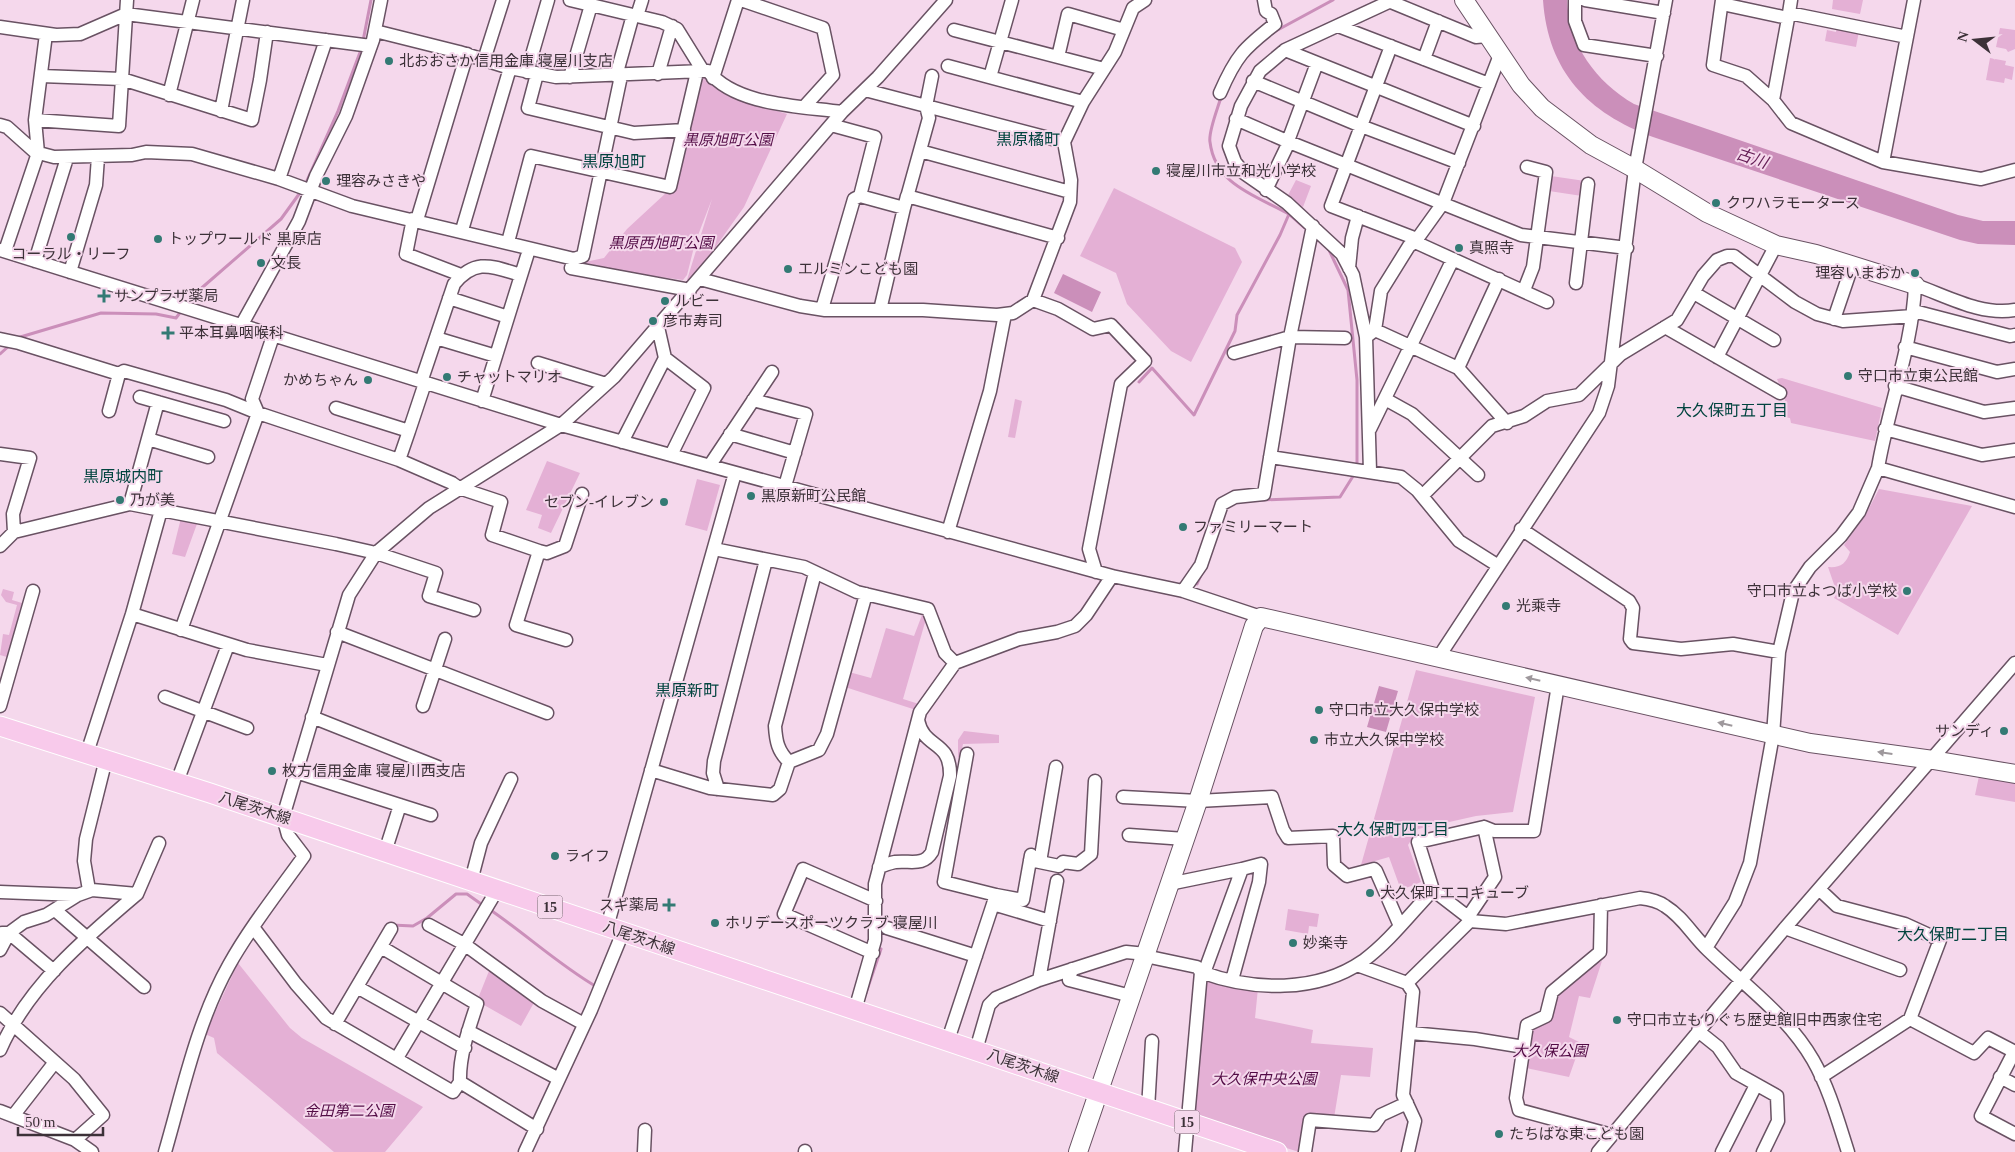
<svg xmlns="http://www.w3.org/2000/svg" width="2015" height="1152" viewBox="0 0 2015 1152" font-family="'Times New Roman','Noto Sans JP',serif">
<rect width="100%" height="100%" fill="#f5d8ec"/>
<path fill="#e4b0d5" d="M1833,0H1863L1860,14L1832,9Z
M1837,27L1859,31L1856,47L1825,41L1827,30L1836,32Z
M2000,28L2015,30V49L2008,52L2006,49L1996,47Z
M1990,58L2006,61L2005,65L2014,67L2012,80L2005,78L2004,83L1986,80Z
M701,75H705L728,96L787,114L744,207L712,252L714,254L690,281L687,280L712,199L695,243L687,275L683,280L579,266L580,263L604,258L627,229L667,192Z
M1551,176L1585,181L1582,196L1549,191Z
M1296,180L1311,186L1303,207L1286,199Z
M1114,188L1235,248L1242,262L1191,362L1171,351L1127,304L1116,273L1080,256Z
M1782,378L1882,408L1875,441L1791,423L1790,418L1784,417L1785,398L1777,379Z
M1015,399L1022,401L1015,438L1008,437Z
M547,461L580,473L551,533L538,528L542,515L526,510Z
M697,479L720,485L707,531L685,525Z
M1879,489L1972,506L1898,635L1834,598L1837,593L1828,567C1840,568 1846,564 1850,552L1844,545L1865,516Z
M181,518L198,521L185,557L172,554Z
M3,589L14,592L12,600L22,603L7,657L0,655L3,634L9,635L17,605L6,602L1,595Z
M922,615L926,619L903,699L919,704L916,710L845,687L849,672L871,678L886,628L914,636Z
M1416,670L1535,697L1513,812L1476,816L1418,829L1408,845L1421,882L1401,890L1389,857L1361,865Z
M964,731L999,735V743L963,744L960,758L958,757V740Z
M1979,776L2015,782V802L1975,795Z
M1288,909L1319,914L1317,927L1309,926L1308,934L1285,930Z
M1602,961L1590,998L1579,996L1569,1037L1581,1043L1569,1077L1526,1068C1528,1057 1527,1044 1530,1033C1537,1010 1580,971 1602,961Z
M238,963L290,1028L302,1038L423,1107L385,1152H334L217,1053L214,1038L205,1034Z
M491,966L536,999L521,1026L477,1001Z
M1205,979L1258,988L1255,1018L1313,1030L1311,1043L1373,1048L1370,1077L1341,1075L1334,1118L1308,1116L1299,1152L1193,1118Z"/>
<path fill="#cb8fba" d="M1543,0H1567C1569,45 1596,82 1634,104L1958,215L1983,221H2015V245L1978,244L1960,240L1653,137C1588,113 1548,72 1543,0Z
M1063,274L1101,292L1092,312L1054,293Z
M1379,686L1398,691L1386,732L1367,727Z"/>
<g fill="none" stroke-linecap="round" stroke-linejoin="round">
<path stroke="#cb8fba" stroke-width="3" d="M1272,33L1333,0
M363,41L371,0
M1221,97C1218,108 1208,132 1210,142C1215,184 1254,195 1287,213C1293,217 1299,223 1305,228
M305,185L338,111L362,47
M1328,248L1348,290L1357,380V467
M186,305L197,292L281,219L302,190
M17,338L101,313L156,314L176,318L182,310
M0,354L10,345
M1139,382L1152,368L1194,415L1235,331L1237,315L1280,235L1289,214
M1262,500L1340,497L1355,473
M1197,584L1201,575
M489,909C526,934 559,965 597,987
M392,925L413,926L427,918L456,894H467L484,906
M866,993L881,949"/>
<defs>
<path id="street" d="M570,0L662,22L677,29L703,71H708C736,106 801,106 842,112
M741,0L823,28L833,75L804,107
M1575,0V21L1584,45L1657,56
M1585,0L1664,13
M1722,0L1713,65L1746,76L1773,100L1791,123L1883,162L1981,179L2015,170
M1791,0L1789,13L1907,37
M1391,2L1476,37L1487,36
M1722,4L1788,18
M637,16L642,0
M1338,26L1489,84
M0,27L56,35L80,34L126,14L371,46
M954,30L1104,69
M375,31L459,52L510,68L556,77L703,71
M1391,46L1331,206L1417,239
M1285,50L1474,126
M1058,57L1068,14L1124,30
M1424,59L1438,21
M484,60L503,0
M948,66L1083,102
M527,72L548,0
M537,74L528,108L634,133L684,130
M658,74L672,26
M41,76L122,79L252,120L260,80L267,32
M616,76L633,15
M570,77L591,5
M990,77L1012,0
M713,78L738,0
M1253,81L1361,126L1459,163
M865,90L1064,142
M1220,93C1236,56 1244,48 1275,24L1271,14L1266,11L1264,0
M169,95L193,0
M1773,100L1789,13
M221,111L243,0
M1236,119L1289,142L1521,235L1627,248
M35,120L119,126L127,0
M0,125L7,127L35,152L54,157L132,155L146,152L192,154L279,179L352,206L574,259L571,268L690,290
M1288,141L1317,63
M920,151L1070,192
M1883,162L1914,0
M279,179L326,40
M1266,190L1289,142
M860,196L904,208L907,196L1058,238
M413,219L406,254L461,275
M417,220L467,54
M462,230L510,68
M508,242L531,156L670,187L697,72
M1415,242L1547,302
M0,250L561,425L1112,576L1183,591L1261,617
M5,251L38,153L35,120L46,34
M574,259L583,256L621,76
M35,261L67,158
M1349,268L1352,238L1358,216
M70,272L96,185L98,157
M700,279L800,306L825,310H923L997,315L1013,313L1033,300L1070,202L1071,180L1064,142L1083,102L1115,52L1133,8L1145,0
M1576,283L1588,184
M1524,290L1533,267L1546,172L1527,167
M1694,293L1774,340
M449,298L508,317
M1033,300L1058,309L1093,329L1111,325L1145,361L1121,384L1089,549L1096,572
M822,309L854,199L860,196L875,137L831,125
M880,310L904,208L929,118L926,106L932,76
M1914,311L2010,336L2015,335
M1834,319L1852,266
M241,326L299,221L316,176L346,116L373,40L381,0
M658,327L665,358L704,388L671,455
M1665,327L1780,393
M1375,330L1458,368L1507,423
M1366,337L1353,275L1342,254L1287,203L1244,173L1235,162L1229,146L1241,106L1260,71L1285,50L1393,0
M436,338L496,356
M0,339L19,343L119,374L109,411
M1905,347L1997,372L2015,369
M1234,353L1290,337L1345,338
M1717,357L1776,245
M538,363L606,384
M1458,368L1499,279
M119,374L124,371L226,400L258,413L399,460L452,483L459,488L501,502L492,535L539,551
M421,382L454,284C476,257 493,267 521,275
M1895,386L1984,412L2015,408
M140,397L224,421
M1385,399L1412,414L1478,475
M753,400L806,414L785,486
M482,401L527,256
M336,408L409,431L399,460
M1370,429L1453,259
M1885,429L1982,455L2015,450
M409,431L425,383
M730,434L795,453
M148,439L208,457
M622,442L665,358
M0,454L30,458L13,514L14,532
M1270,457L1401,477L1417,490L1459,541L1497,565
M710,465L772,372
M1878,468C1888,408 1913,344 1915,285C1947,296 1981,316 2015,310
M1370,471L1366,337L1375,330L1381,291L1409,246L1415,242L1443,203L1500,55
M1422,496L1492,426L1524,416L1547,401L1579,395L1621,354L1677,320L1703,276L1717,260L1727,256H1734L1795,302L1817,314L1843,321L1913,316
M130,504L158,402
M1521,529L1629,601L1633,608L1630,639L1633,643L1681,649L1733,644L1779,652
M948,532L990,391L1005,314
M0,546L14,532L130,504L336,544L376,553L436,573L429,596L474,610
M714,549L804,567L857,592L928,609L945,653L955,663
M1183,591L1201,565L1222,504L1235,497L1264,494L1290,337L1313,226
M132,614L247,650L327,665
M181,630L258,413L252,399L273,336
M337,632L547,713
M566,640L516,625L539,551L547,553L565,546L582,494
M1438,658L1599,413L1608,386L1635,169L1666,0
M1558,685L1534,831H1494L1484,827L1418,842L1433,890L1468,917L1470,921L1506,924L1640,898C1649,899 1658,901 1665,906C1683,917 1693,936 1708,950C1744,985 1787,1015 1813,1060C1829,1088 1838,1121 1848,1152
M165,697L247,728
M0,706L33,591
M423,706L445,639
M312,717L438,767
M87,753L132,614L161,510
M967,754L944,882L996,895
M789,762C778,751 776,742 775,726L815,573
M651,770L710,788L773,795L780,789L789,762L819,750L827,734L866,594
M296,772L431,815
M177,782L228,645
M718,789L713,773L714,761L766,560
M1123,797L1198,801L1272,797L1283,830L1288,838L1333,836L1334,865L1347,876L1374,869L1376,871L1400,926
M1129,835L1185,839
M385,852L400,805
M1030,860L1059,866L1063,862L1078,864L1091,854L1095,781
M1040,862L1056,767
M879,867C885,865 890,863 895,862C910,860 923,867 932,852L950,776C951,739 924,750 918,720
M471,881L481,843L511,779
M1169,884L1242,869L1204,973
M89,890L84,861L86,839L106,759
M1820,890L1837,906L1905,924L1940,940L1910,1019
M0,892L78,895L92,890L137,894C85,938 28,986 0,1050
M137,894L159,843
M993,904L1050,921
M1601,905L1600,952L1552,992L1546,1016L1527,1025L1516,1098L1519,1110L1612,1135
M55,910L144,987
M1468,917L1495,877L1484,827
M429,925L464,944L542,1001L584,1024
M253,927L296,984L326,1018L453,1092L460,1082L537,1129
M607,927L735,473
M887,928L976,956
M1785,928L1900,970
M2,933H9L54,971
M381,947L477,1004C469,1028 459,1056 460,1082
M1706,948L1735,902L1750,863L1773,735L1779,652L1793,592L1810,567L1841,536L1859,512L1878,468L2015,507
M0,950L9,933L24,922L46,915L78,895
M873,953L784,914L803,869L876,901
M1145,956L1197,967L1201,972
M1357,965L1407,983L1413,992L1403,1095L1415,1121L1408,1152
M1072,969L1069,980L1131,996
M1039,980L1057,881
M1232,980L1259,882L1261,864L1242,869
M1407,983L1470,921
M357,987L465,1048
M855,1010L875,940V884L920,712L955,663L1019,639L1057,632L1075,626L1086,615L1112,576
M0,1013L74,1079L103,1115L75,1140
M335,1024L391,929
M468,1031L559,1079
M1698,1031L1718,1047L1736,1073L1777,1096L1778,1121L1763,1152
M1411,1033L1475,1039L1524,1047
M948,1040L996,895L1023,900L1031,855
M976,1050L989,1005L996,998L1039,980L1126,952L1146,954
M2014,1052L1981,1116L2015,1134
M397,1058L497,890
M1821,1077L1910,1019L1974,1053L1988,1038L2015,1052
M2000,1077L2015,1085
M1148,1109L1152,1041
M0,1111L75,1140L92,1152
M13,1116L55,1062
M165,1152C183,1090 197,1022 229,965C250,927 279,891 304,856L288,835L283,817L349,595L376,553L429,508L561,425L614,377L842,112L878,77L946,0
M525,1152L591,1010L623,932
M644,1152L645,1130
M805,1152V1151
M1185,1152L1201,972C1253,991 1317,993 1363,961C1389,942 1411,913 1433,890
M1305,1152L1310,1120L1374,1125L1381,1115L1407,1103
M1598,1152L1785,928L2015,663
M1722,1152L1756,1085"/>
<path id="secondary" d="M1464,0L1521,85L1542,108L1591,145L1635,169L1707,213L1776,245L1816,254L1915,285
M1078,1152L1198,801L1254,626L1261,617L1810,743L1933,760L2015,774"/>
<path id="primary" d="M0,726L210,793L1277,1152"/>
</defs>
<use href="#street" stroke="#695263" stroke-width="15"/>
<use href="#secondary" stroke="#695263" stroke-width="20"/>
<use href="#primary" stroke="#fff" stroke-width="21"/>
<use href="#street" stroke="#fff" stroke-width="12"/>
<use href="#secondary" stroke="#fff" stroke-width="18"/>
<use href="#primary" stroke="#f8caeb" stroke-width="19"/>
</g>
<defs><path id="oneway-solid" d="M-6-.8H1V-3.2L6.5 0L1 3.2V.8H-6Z" transform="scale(1.25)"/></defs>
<g fill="#9e989c">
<use href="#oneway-solid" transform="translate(1533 679) rotate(-167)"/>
<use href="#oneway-solid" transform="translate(1725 724) rotate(-167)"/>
<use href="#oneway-solid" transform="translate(1885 753) rotate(-172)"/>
</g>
<g fill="#337a74" stroke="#f5d8ec" stroke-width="2">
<circle cx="389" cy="61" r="5"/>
<circle cx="1156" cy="171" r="5"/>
<circle cx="326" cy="181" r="5"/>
<circle cx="1716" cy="203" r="5"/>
<circle cx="71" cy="237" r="5"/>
<circle cx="158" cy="239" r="5"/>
<circle cx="1459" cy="248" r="5"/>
<circle cx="261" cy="263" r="5"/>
<circle cx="788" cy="269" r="5"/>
<circle cx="1915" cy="273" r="5"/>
<path d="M101.5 288.5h5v5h5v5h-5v5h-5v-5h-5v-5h5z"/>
<circle cx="665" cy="301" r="5"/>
<circle cx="653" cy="321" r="5"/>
<path d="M165.5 325.5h5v5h5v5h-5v5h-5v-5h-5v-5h5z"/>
<circle cx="1848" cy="376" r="5"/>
<circle cx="447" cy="377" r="5"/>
<circle cx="368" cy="380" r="5"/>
<circle cx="751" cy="496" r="5"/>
<circle cx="120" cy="500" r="5"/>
<circle cx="664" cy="502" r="5"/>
<circle cx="1183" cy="527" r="5"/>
<circle cx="1907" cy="591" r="5"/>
<circle cx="1506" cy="606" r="5"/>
<circle cx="1319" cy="710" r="5"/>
<circle cx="2004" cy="731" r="5"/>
<circle cx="1314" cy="740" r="5"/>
<circle cx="272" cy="771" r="5"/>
<circle cx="555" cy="856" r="5"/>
<circle cx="1370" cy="893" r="5"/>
<path d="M666.5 897.5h5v5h5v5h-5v5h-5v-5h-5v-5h5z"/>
<circle cx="715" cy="923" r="5"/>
<circle cx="1293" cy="943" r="5"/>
<circle cx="1617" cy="1020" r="5"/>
<circle cx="1499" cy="1134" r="5"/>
</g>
<g text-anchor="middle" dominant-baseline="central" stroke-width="4" stroke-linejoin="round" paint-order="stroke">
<g fill="#f5d8ec" stroke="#74636e" stroke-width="1">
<rect x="537.5" y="895.5" width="25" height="23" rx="4"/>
<rect x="1174.5" y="1110.5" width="25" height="23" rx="4"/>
</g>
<g font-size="14" font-weight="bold" fill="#3c3138">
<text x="550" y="907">15</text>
<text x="1187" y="1122">15</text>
</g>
<g font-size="15" fill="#3c3138" stroke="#f5d8ec" text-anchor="start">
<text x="399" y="61">北おおさか信用金庫 寝屋川支店</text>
<text x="1166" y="171">寝屋川市立和光小学校</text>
<text x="336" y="181">理容みさきや</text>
<text x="1726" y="203">クワハラモータース</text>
<text x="168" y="239">トップワールド 黒原店</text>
<text x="1469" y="248">真照寺</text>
<text x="71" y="254" text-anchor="middle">コーラル・リーフ</text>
<text x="271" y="263">文長</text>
<text x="798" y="269">エルミンこども園</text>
<text x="1905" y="273" text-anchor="end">理容いまおか</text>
<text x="114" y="296">サンプラザ薬局</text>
<text x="675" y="301">ルビー</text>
<text x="663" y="321">彦市寿司</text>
<text x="179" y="333">平本耳鼻咽喉科</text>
<text x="1858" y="376">守口市立東公民館</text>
<text x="457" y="377">チャットマリオ</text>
<text x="358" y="380" text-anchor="end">かめちゃん</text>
<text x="761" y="496">黒原新町公民館</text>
<text x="130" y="500">乃が美</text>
<text x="654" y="502" text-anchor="end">セブン-イレブン</text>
<text x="1193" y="527">ファミリーマート</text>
<text x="1897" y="591" text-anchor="end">守口市立よつば小学校</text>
<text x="1516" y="606">光乘寺</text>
<text x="1329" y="710">守口市立大久保中学校</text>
<text x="1994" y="731" text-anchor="end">サンディ</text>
<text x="1324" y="740">市立大久保中学校</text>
<text x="282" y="771">枚方信用金庫 寝屋川西支店</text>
<text x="565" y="856">ライフ</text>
<text x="1380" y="893">大久保町エコキューブ</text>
<text x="659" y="905" text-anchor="end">スギ薬局</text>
<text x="725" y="923">ホリデースポーツクラブ 寝屋川</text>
<text x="1303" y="943">妙楽寺</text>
<text x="1627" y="1020">守口市立もりぐち歴史館旧中西家住宅</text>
<text x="1509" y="1134">たちばな東こども園</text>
</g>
<g font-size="15" font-style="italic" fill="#530c46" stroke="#f5d8ec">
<text x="728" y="140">黒原旭町公園</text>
<text x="661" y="243">黒原西旭町公園</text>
<text x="1550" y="1051">大久保公園</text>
<text x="1264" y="1079">大久保中央公園</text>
<text x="349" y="1111">金田第二公園</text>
</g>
<g font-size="15" fill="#3c3138" stroke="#f5d8ec">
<text transform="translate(255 808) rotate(18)">八尾茨木線</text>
<text transform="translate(639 938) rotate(19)">八尾茨木線</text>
<text transform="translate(1023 1066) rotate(19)">八尾茨木線</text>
</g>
<g font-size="16" fill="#02443f" stroke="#f5d8ec">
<text x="1028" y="139">黒原橘町</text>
<text x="614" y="161">黒原旭町</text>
<text x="1732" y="410">大久保町五丁目</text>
<text x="123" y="476">黒原城内町</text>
<text x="687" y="690">黒原新町</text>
<text x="1393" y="829">大久保町四丁目</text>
<text x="1953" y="934">大久保町二丁目</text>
</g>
<g font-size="16" font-style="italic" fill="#672158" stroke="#f5d8ec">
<text transform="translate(1752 158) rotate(19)">古川</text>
</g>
</g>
<g transform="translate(1975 40) rotate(286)" stroke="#f5d8ec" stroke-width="4" paint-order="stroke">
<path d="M0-4L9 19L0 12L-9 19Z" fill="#3c3138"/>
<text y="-8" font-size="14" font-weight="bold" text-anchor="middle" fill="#3c3138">N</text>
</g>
<path d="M18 1127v8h85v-8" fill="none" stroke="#3c3138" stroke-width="2.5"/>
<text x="25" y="1127" font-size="15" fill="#3c3138" stroke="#f5d8ec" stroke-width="4" paint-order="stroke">50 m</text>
</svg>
